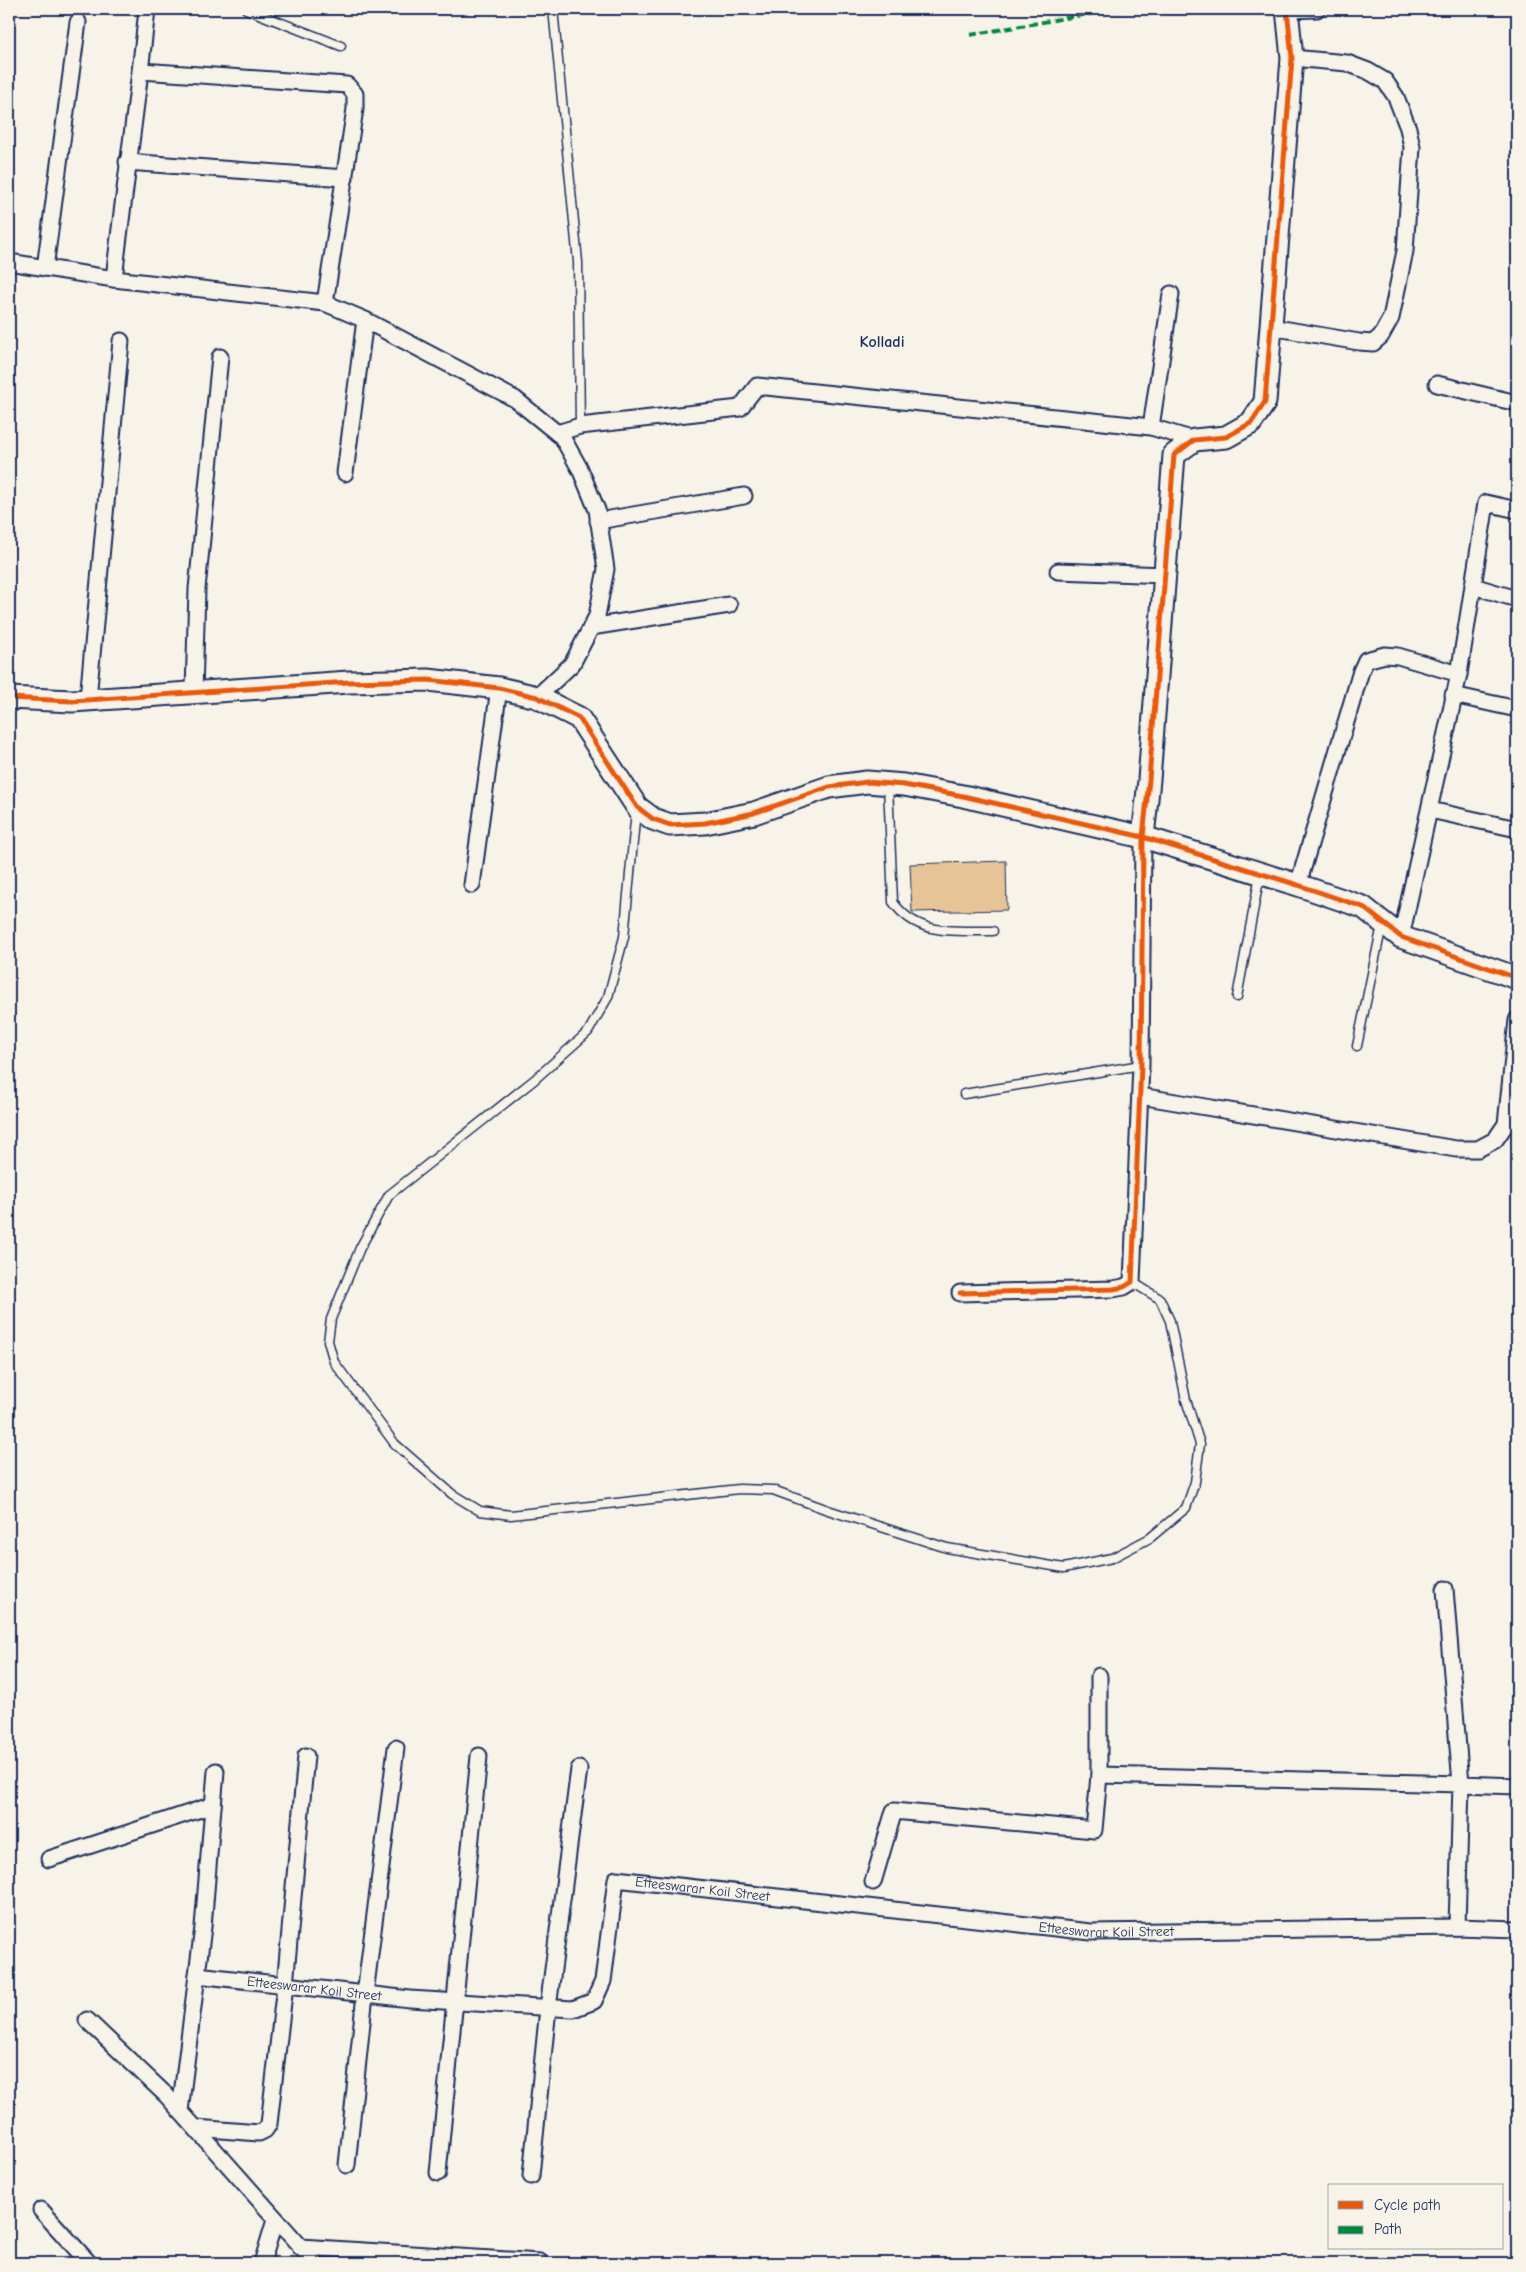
<svg xmlns="http://www.w3.org/2000/svg" width="1526" height="2272" viewBox="0 0 1526 2272" font-family="'Comic Neue',sans-serif">
<rect width="100%" height="100%" fill="#f7f3e8"/>
<filter id="ink" filterUnits="userSpaceOnUse"><feTurbulence type="fractalNoise" baseFrequency=".02" numOctaves="2"/><feDisplacementMap in="SourceGraphic" scale="10" xChannelSelector="R" yChannelSelector="G"/><feConvolveMatrix kernelMatrix="1 2 1 2 8 2 1 2 1" color-interpolation-filters="sRGB"/></filter>
<g filter="url(#ink)">
<path fill="#e7c498" stroke="#1b2f5e" d="M1006,861L1007,910L912,912L910,864Z"/>
<g fill="none" stroke-linecap="round" stroke-linejoin="round">
<defs>
<path id="lane" d="M246,9L341,46
M553,9L578,262L580,426
M888,785L893,902C918,937 954,930 993,931
M636,810L624,937L608,997L588,1032L534,1080L389,1195L360,1248L331,1319L328,1341L334,1362L395,1444L452,1494L480,1511L511,1515L739,1489L773,1490L828,1510L947,1548L1064,1568L1112,1558L1150,1538L1186,1508L1195,1482L1200,1444L1186,1400L1170,1321L1160,1299L1132,1282
M1237,997L1260,875
M1357,1046L1382,925
M964,1094L1141,1065"/>
<g id="street">
<path d="M1287,10L1317,9"/>
<path d="M141,71L347,85L355,94V109L325,303"/>
<path d="M127,162L345,178"/>
<path d="M9,262L114,279L325,303L365,320L515,399L562,437L580,469L597,510L606,569L597,616L572,664L537,697"/>
<path d="M45,268L78,22"/>
<path d="M114,279C124,189 138,99 147,9"/>
<path d="M1271,327L1359,342L1373,343L1381,336L1391,318L1405,251L1412,147L1408,128L1396,97L1385,81L1368,71L1347,63L1292,58"/>
<path d="M1437,384L1517,403"/>
<path d="M1151,427L1171,294"/>
<path d="M557,433L580,426L740,408L757,386L1151,427L1194,440"/>
<path d="M345,473L365,320"/>
<path d="M598,521L744,496"/>
<path d="M1058,571L1166,575"/>
<path d="M1473,586L1486,503L1517,510"/>
<path d="M591,627L729,605"/>
<path d="M194,692L197,589L220,357"/>
<path d="M1453,695L1517,709"/>
<path d="M88,699L121,341"/>
<path d="M1430,810L1517,829"/>
<path d="M472,885L499,688"/>
<path d="M1298,885L1361,671L1366,660L1385,655L1398,656L1459,674"/>
<path d="M1401,937L1459,674L1473,586L1517,599"/>
<path d="M1140,1096L1456,1149H1478L1495,1140L1506,1124L1517,1020"/>
<path d="M960,1293L1113,1289L1124,1287L1132,1282L1141,1065L1143,837"/>
<path d="M1445,1589L1461,1784L1517,1786"/>
<path d="M1099,1775L1461,1784L1457,1927"/>
<path d="M49,1859L213,1805"/>
<path d="M873,1882L894,1811L1094,1830L1099,1775V1676"/>
<path id="s1" d="M197,1975L410,1999L573,2009L594,2001L603,1981L616,1879L1091,1932L1457,1927L1517,1929"/>
<path d="M87,2020L166,2095L315,2263"/>
<path d="M180,2111L203,1927L216,1771"/>
<path d="M196,2128L259,2133L265,2130L269,2124L285,1985L306,1756"/>
<path d="M347,2165L365,1994L396,1748"/>
<path d="M438,2173L479,1756"/>
<path d="M531,2176L548,2008L579,1769"/>
<path d="M41,2210L89,2263"/>
<path d="M300,2247L540,2262"/>
<path d="M262,2263L275,2220"/>
</g>
<path id="secondary" d="M9,698L72,701L349,682L428,680L499,688L537,697L579,718L637,807L653,819L670,825L705,823L754,813L829,787L867,782L904,785L963,796L1143,837L1298,885L1363,907L1401,937L1517,978
M1143,837L1149,780L1174,455L1194,440L1226,437L1251,423L1265,402L1292,58L1287,9"/>
</defs>
<use href="#lane" stroke="#1b2f5e" stroke-width="11"/>
<use href="#street" stroke="#1b2f5e" stroke-width="19"/>
<use href="#secondary" stroke="#1b2f5e" stroke-width="25"/>
<use href="#lane" stroke="#f7f3e8" stroke-width="8"/>
<use href="#street" stroke="#f7f3e8" stroke-width="15"/>
<use href="#secondary" stroke="#f7f3e8" stroke-width="21"/>
<path stroke="#00873e" stroke-width="4" stroke-dasharray="8 4" stroke-linecap="butt" d="M1254,9L1287,10
M970,35L1105,11L1140,9"/>
<defs>
<path id="cycleway" d="M9,698L72,701L349,682L428,680L499,688L537,697L579,718L637,807L653,819L670,825L705,823L754,813L829,787L867,782L904,785L963,796L1143,837L1298,885L1363,907L1401,937L1517,978
M960,1293L1113,1289L1124,1287L1132,1282L1141,1065L1143,837L1149,780L1174,455L1194,440L1226,437L1251,423L1265,402L1292,58L1287,9"/>
</defs>
<use href="#cycleway" stroke="#f7f3e8" stroke-width="8"/>
<use href="#cycleway" stroke="#e8590c" stroke-width="5"/>
</g>
</g>
<g text-anchor="middle" dominant-baseline="central" stroke-width="4.5" stroke-linejoin="round" paint-order="stroke">
<g font-size="14" fill="#1b2f5e" stroke="#f7f3e8">
<text stroke="none"><textPath href="#s1" startOffset="612">Etteeswarar Koil Street</textPath></text>
<text stroke="none"><textPath href="#s1" startOffset="1018">Etteeswarar Koil Street</textPath></text>
<text stroke="none"><textPath href="#s1" startOffset="118">Etteeswarar Koil Street</textPath></text>
</g>
<g font-size="16" font-weight="bold" fill="#1b2f5e" stroke="#f7f3e8">
<text x="882" y="342">Kolladi</text>
</g>
</g>
<rect width="1526" height="2272" fill="none" stroke="#f7f3e8" stroke-width="30"/>
<rect x="15" y="15" width="1496" height="2242" fill="none" stroke="#1b2f5e" stroke-width="2" filter="url(#ink)"/>
<rect x="1328" y="2184" width="175" height="65" fill="#f7f3e8" stroke="#9fa5b1"/>
<rect x="1338" y="2201" width="25" height="8" fill="#e8590c" stroke="#9fa5b1"/>
<text x="1374" y="2210" font-size="15" fill="#1b2f5e">Cycle path</text>
<rect x="1338" y="2226" width="25" height="8" fill="#00873e" stroke="#9fa5b1"/>
<text x="1374" y="2234" font-size="15" fill="#1b2f5e">Path</text>
</svg>
